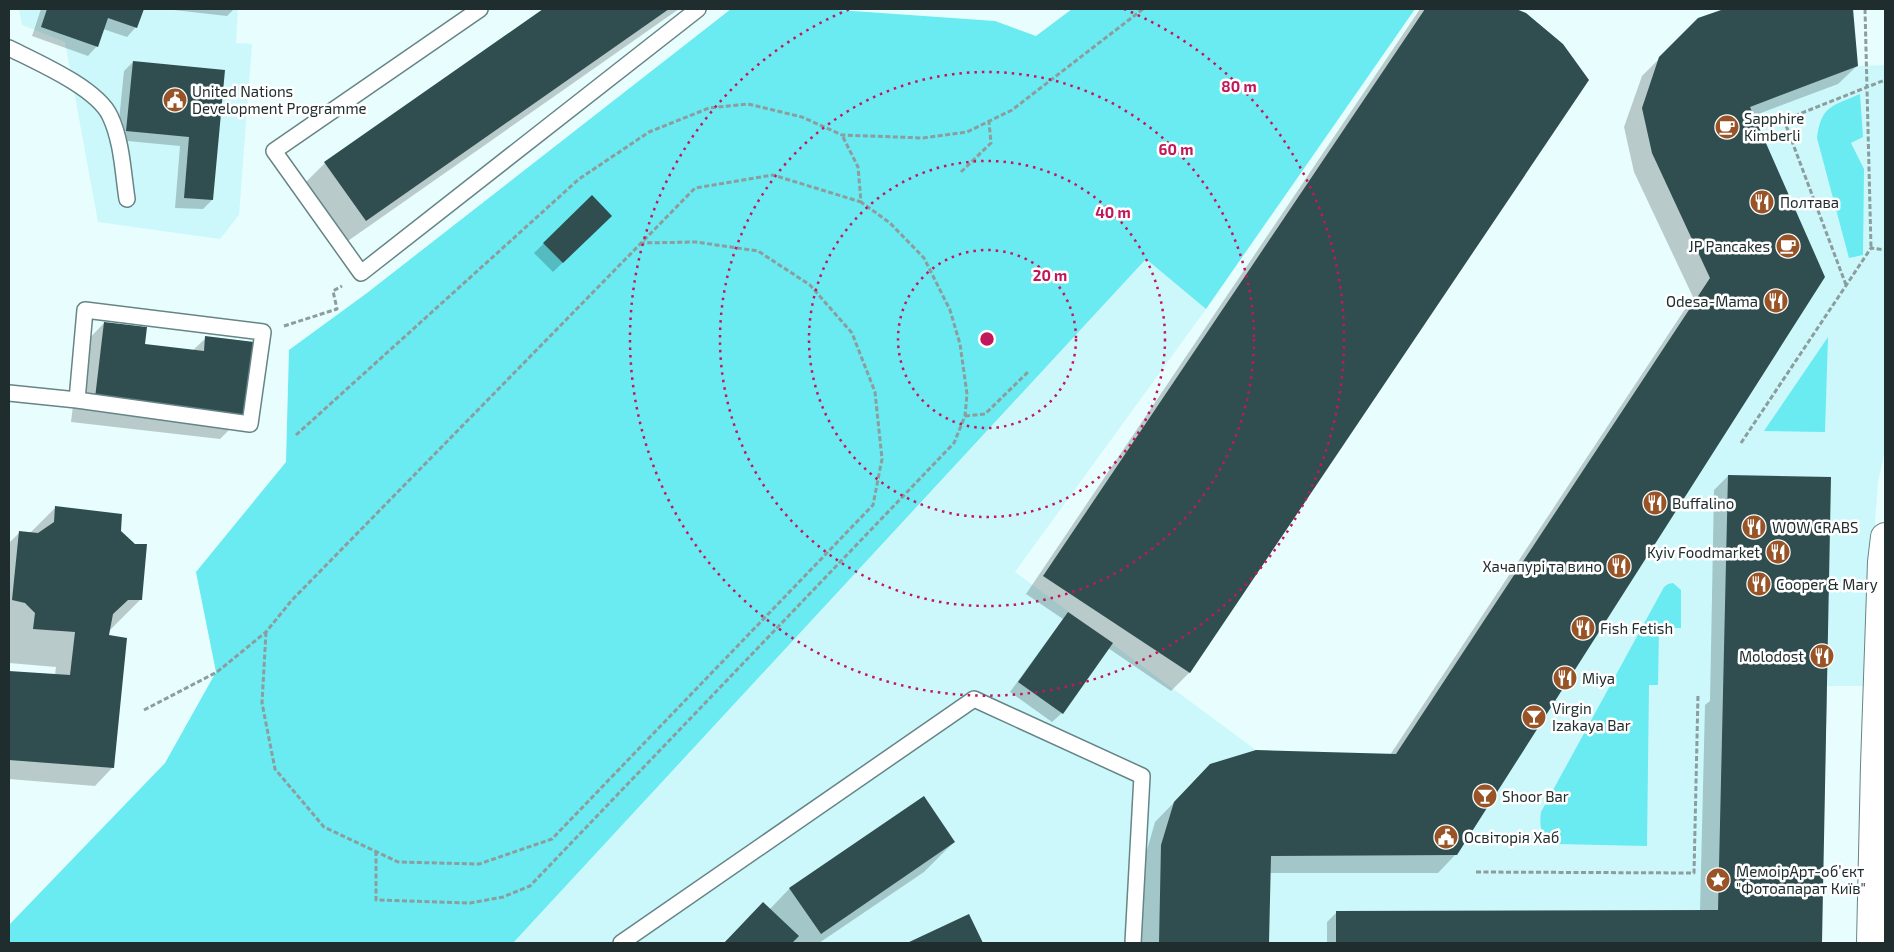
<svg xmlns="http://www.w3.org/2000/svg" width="1894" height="952" viewBox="0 0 1894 952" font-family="'Exo 2',sans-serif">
<rect width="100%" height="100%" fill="#e8fdfe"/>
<path fill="#ccf8fb" d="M19,9H238L236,43L252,44L239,215L220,239L98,222L65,42L22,25Z
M1724,9H1853L1858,66L1885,65V450L1878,482L1863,686H1723L1717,943H513L1146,259L1206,309L1015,572L1256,750L1396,754L1710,278L1652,153L1642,108L1659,57L1698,18Z"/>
<path fill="#6aeaf1" d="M731,9H824L995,21L1036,36L1072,9H1415L1206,309L1146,259L513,943H9V925L165,763L216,672L196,572L286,462L289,350L367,293Z
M1860,94L1863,137L1851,143L1864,169L1863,255L1849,258L1817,138C1821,105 1833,106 1860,94Z
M1828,337L1825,432L1764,431Z
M1673,583L1681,590V628H1659L1658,685H1649L1647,846L1557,844C1541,836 1539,830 1541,812L1664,587L1668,584Z"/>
<path fill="#0003" d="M41,9H143L136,27L127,37L103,29L97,46L88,56L32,36Z
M165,9H234L227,16Z
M545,9H679L335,250L295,193L325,163Z
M1420,9H1513L1525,14L1587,80L1189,673L1171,691L1108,648L1062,713L1052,722L1010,692L1063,619L1026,594Z
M1728,9H1851L1857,66L1838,84L1753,116L1824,277L1456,854L1438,873H1270L1268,943H1141L1143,864L1155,822L1192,784L1390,755L1693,297L1634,172L1624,127L1642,76L1699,19Z
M133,62L223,71L212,200L203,209L175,208L180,146L117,140L124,71Z
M592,197L610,216L553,272L534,253Z
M104,323L144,345L192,351L206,338L244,415L220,439L71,422L80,348Z
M1728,476L1827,686L1821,943H1327V922L1337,912L1700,911L1705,705L1710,701L1714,490Z
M56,507L120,531L141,599L109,631L113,767L95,786L9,779V672L55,675L56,667L9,663V543L20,532L30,533Z
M954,842L924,872L819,943H724L745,922L769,910L790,888Z
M968,915L981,943H910Z"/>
<path fill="#304e4f" d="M47,9H144L137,28L108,18L98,47L41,27Z
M543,9H669L366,221L324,162Z
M1425,9H1516L1526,13L1563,44L1589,80L1190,673L1043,576Z
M1724,9H1853L1858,66L1750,107L1825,277L1457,855L1271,856L1269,943H1159L1161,845L1174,802L1210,764L1256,750L1396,754L1710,278L1652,153L1642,108L1659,57L1698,18Z
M133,61L225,70L213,200L184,198L189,137L126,131Z
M592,195L612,216L563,263L543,243Z
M104,322L147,327L145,344L204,351L205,336L254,342L246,415L95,398Z
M1728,475L1831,477L1822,943H1336V911L1718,910Z
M55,506L122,514L121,531L135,544H147L142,600H128L113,614L109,635L127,638L114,768L9,760V671L70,675L75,632L33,629L35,613L25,603L12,600L19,531L38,533L54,522Z
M1068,612L1113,643L1063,714L1018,682Z
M924,796L955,842L821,934L789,888Z
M763,902L799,936L792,943H724Z
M969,914L983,943H907Z"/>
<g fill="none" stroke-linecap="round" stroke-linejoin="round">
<defs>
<path id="lane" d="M480,9L274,151L361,273L698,9
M9,48C37,62 97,88 110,116C122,141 123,173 127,199
M85,310L263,332L250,424L77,400Z
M9,393L77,400
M621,943L974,699L1142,776L1133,943"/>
<path id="secondary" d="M1871,943L1875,765L1882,562L1885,537"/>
</defs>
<use href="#lane" stroke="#668586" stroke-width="18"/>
<use href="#secondary" stroke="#668586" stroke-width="30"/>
<path stroke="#8c9d9e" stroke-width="3" stroke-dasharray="5 2.5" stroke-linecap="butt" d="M1865,9L1871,248
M961,172L991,143L989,122
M1846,285L1784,120L1885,80
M284,326L337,309L333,291L342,286
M965,416L985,414L1028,372
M296,435L579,179L649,132L709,108L748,104L802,117L842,135L923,138L967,132L1012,110L1143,9
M1741,443L1871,248L1885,250
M266,632L262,703L275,769L324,827L398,862L479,864L552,839L873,505L882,459L875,392L852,333L810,285L758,251L696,242L640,243
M144,710L217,672L266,632L292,600L695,188L773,175L861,202
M376,851V900L470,903L503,897L530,886L954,443L965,416L967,394L960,344L950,310L924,258L890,223L861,202L858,167L842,135
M1476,872L1694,873L1698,694"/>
<use href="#lane" stroke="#fff" stroke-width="15"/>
<use href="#secondary" stroke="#fff" stroke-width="28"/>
</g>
<g fill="none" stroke="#c2185b" stroke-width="2.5" stroke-dasharray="2.5 5">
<circle cx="987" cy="339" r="89"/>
<circle cx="987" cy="339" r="178"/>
<circle cx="987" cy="339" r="267"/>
<path d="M1124 9A357 357 0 1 1 850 9"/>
</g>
<defs>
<symbol id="civic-disc" viewBox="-11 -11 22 22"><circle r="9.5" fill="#985327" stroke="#fff"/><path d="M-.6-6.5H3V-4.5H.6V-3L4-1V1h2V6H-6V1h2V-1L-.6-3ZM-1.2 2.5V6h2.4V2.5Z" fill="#fff"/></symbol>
<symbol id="cafe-disc" viewBox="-11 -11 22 22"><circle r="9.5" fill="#985327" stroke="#fff"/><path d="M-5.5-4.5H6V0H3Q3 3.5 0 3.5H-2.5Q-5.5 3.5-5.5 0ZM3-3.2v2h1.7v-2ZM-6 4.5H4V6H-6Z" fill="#fff"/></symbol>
<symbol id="restaurant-disc" viewBox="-11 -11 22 22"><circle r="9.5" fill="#985327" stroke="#fff"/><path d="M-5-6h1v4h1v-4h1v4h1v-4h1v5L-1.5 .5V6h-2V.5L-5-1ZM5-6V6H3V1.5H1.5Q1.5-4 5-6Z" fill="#fff"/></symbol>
<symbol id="bar-disc" viewBox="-11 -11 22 22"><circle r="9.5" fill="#985327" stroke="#fff"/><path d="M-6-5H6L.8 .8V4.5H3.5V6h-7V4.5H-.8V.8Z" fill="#fff"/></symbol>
<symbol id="sight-disc" viewBox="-11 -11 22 22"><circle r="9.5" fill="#985327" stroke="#fff"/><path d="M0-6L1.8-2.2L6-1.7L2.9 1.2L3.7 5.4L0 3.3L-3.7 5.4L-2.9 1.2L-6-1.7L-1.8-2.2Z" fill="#fff"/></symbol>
</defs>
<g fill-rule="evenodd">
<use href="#civic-disc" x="161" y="86" width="28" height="28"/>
<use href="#cafe-disc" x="1713" y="113" width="28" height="28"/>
<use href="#restaurant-disc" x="1748" y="188" width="28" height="28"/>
<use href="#cafe-disc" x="1774" y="232" width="28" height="28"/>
<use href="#restaurant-disc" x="1762" y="287" width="28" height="28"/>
<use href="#restaurant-disc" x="1641" y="489" width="28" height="28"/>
<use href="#restaurant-disc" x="1740" y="513" width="28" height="28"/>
<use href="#restaurant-disc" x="1764" y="538" width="28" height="28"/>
<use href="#restaurant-disc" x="1605" y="552" width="28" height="28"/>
<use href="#restaurant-disc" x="1745" y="570" width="28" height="28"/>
<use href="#restaurant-disc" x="1569" y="614" width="28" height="28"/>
<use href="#restaurant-disc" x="1808" y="642" width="28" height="28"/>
<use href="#restaurant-disc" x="1551" y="664" width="28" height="28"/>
<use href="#bar-disc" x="1520" y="703" width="28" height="28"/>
<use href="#bar-disc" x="1471" y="782" width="28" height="28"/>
<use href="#civic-disc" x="1432" y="823" width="28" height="28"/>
<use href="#sight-disc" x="1704" y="866" width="28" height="28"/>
</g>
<g text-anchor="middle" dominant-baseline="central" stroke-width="5" stroke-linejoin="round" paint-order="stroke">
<g font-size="15" fill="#202d2e" stroke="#fff" text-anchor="start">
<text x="192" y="91">United Nations<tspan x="192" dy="17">Development Programme</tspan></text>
<text x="1744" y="118">Sapphire<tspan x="1744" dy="17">Kimberli</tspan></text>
<text x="1780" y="202">Полтава</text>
<text x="1770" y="246" text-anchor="end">JP Pancakes</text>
<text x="1758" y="301" text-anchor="end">Odesa-Mama</text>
<text x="1672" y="503">Buffalino</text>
<text x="1772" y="527">WOW CRABS</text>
<text x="1760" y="552" text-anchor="end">Kyiv Foodmarket</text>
<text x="1602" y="566" text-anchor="end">Хачапурі та вино</text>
<text x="1776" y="584">Cooper &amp; Mary</text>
<text x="1600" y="628">Fish Fetish</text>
<text x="1804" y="656" text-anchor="end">Molodost</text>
<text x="1582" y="678">Miya</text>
<text x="1552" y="708">Virgin<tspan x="1552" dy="17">Izakaya Bar</tspan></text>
<text x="1502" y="796">Shoor Bar</text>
<text x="1464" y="837">Освіторія Хаб</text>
<text x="1736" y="871">МемоірАрт-обʼєкт<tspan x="1736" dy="17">"Фотоапарат Київ"</tspan></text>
</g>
</g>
<circle cx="987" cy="339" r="8" fill="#c2185b" stroke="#fff" stroke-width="2.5"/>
<g font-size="15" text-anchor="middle" font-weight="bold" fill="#c2185b" stroke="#fff" stroke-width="5" stroke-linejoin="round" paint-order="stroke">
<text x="1239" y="92">80 m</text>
<text x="1176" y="155">60 m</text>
<text x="1113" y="218">40 m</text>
<text x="1050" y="281">20 m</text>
</g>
<rect width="1894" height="952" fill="none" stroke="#202d2e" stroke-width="20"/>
</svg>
